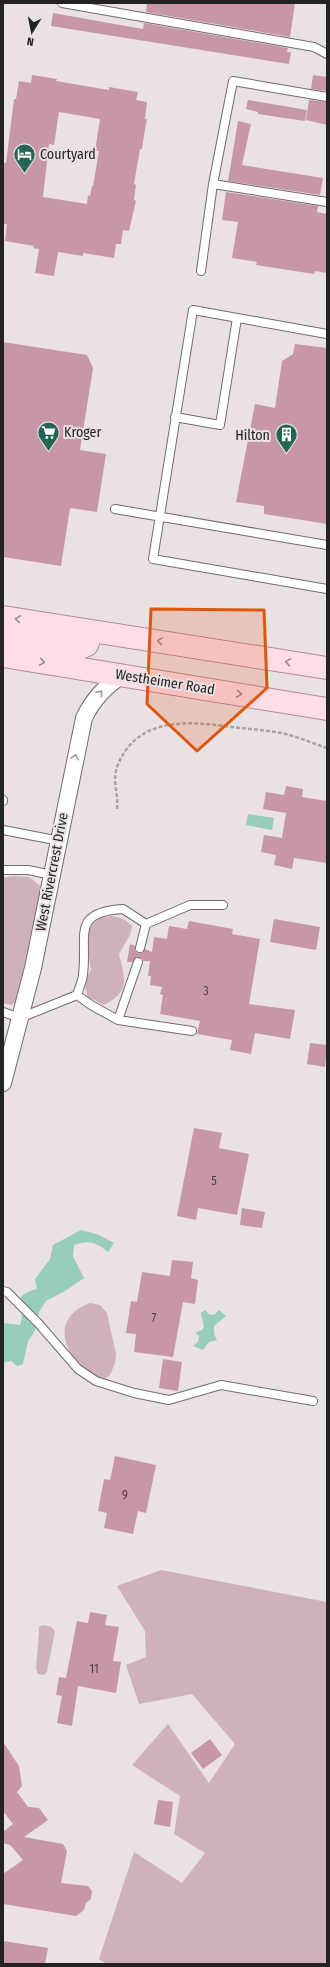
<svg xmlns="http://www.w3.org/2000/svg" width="330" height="1967" viewBox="0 0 330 1967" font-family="'Fira Sans Condensed',sans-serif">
<rect width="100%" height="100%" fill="#eae1e3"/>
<path fill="#cfb1bb" d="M13,876L29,877L42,887L17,999L12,1005L3,1003V878Z
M112,916L124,919L132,926L130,935L119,954C125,979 131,991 104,1005L88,997C84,987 84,979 91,970L86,939L88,928L100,918Z
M90,1303L100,1305L107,1313L116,1354L115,1363L110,1375L105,1379C69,1369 43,1320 90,1303Z
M161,1570L327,1602V1964H107L99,1959L134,1852L182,1883L205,1853L174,1834L180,1796L132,1765L168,1724L209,1783L235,1744L192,1694L139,1704L126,1665L146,1657L145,1631L117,1586Z
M44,1625L51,1627L55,1631L47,1672L44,1675L38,1674L36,1669L39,1631V1627Z"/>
<path fill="#97cdba" d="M248,814L274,818L272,830L246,825Z
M81,1230L99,1235L114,1243L108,1252C95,1242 90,1240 74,1245L73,1256L84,1278L65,1291L46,1301L39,1312L35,1331L28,1341L23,1364L17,1366L11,1361L3,1363V1323L20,1325L22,1318L21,1296L30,1291L37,1289L35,1279L50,1259L53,1245Z
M205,1310L210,1315L215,1314L219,1310L226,1316L214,1326V1334L217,1340L209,1342L203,1350L193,1346L198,1342L199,1335L195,1333L202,1330L204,1327L201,1313Z"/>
<path fill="#c797a7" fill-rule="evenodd" d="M147,3H295L290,37L146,12Z
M53,13L143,29L144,23L288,48L287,52H291L289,64L51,26Z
M32,75L57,79L56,81L109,90V87L138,92L136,100L147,102L145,119H147L145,129L142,149H140L134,184L136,185L134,200L136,201L129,231L123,230L121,244H116L114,258L83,253V256L58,252L54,276L35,273L39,249L33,248L34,246L5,241L7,224H3V171L4,163H6L14,99H16L19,81L31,83ZM59,112L100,119L95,151H99L93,186H92L90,196L88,195L87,204L43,197L49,144L54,145Z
M313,75L327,77V91L311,89Z
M248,100L307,110L305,121L258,114V112L246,109Z
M309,100L327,102V125L306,120Z
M238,121L251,124L242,165L323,178L320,195L228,181Z
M226,192L318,206L317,212L327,214V273L315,271L314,274L256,265L257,262L232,258L238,222L222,220Z
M3,342L87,355L93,368L80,450L106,454L97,512L70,508L61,566L3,557Z
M295,344L327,348V524L264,514V506L236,502L255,404L275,408L282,361L293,354Z
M286,786L303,789L302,797L327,801V863L294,858L292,869L274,865L276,855L261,852L264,835L282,838L286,813L263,809L266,792L284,795Z
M274,919L320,927L316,950L270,942Z
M189,921L233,929L232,934L260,939L249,1004L295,1010L290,1039L255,1033L251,1054L230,1050L232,1040L197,1034L200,1021L160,1014L163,995L160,994L162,987L150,985L151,976H148L150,961H143L142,958L137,957L132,962H127L130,944L135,946V950L138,953H142L145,949L152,952L154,937L167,939L169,926L187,929Z
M310,1043L327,1045L325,1067L307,1064Z
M194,1128L222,1133L219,1148L249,1154L237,1215L198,1208L196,1220L177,1216Z
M242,1208L265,1212L262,1228L240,1225Z
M172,1260L193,1262L191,1278L198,1280L195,1304L183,1302L173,1357L134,1352L136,1334L126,1333L131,1301L137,1302L142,1272L170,1276Z
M163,1359L182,1362L178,1391L159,1388Z
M115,1456L156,1465L146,1513L138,1511L133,1534L104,1528L107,1513L98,1511L104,1479L110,1480Z
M90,1612L107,1615L105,1625L119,1627L113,1661L121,1662L116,1693L78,1686L72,1726L57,1723L62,1696L56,1695L59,1677L66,1678L77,1621L88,1623Z
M210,1739L222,1755L203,1769L191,1753Z
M3,1742L19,1766L22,1786L17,1792L28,1807L39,1808L48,1820L24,1837L63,1844L67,1851L61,1883L88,1886L92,1891L91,1899L86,1903L84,1910L76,1916L3,1904V1874L23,1860L10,1845L3,1843V1832L13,1824L3,1811Z
M158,1800L173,1802L170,1827L154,1824Z
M3,1941L48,1948L45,1964H3Z"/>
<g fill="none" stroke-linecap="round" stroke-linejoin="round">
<defs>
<path id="service" d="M62,3L314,47L327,54
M213,184L327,202
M201,271L213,184L233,81L327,97
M327,334L193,310L153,559L327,589
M175,417L220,425L237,318
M115,509L327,545
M3,800V801
M3,830L60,841
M3,870H28L52,875
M146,924L190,905H223
M140,948L146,924
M77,995C79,988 83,980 83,974C88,937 70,912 123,909L146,924
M3,1012L20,1018L77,995L91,1005L118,1020L192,1031
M118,1020L138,962
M3,1291L7,1292L39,1324L78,1369L96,1381L134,1393L169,1400L221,1385L313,1401"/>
<path id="minor" d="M3,1083L33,968L84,718C93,699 105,686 123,675"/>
<path id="primary" d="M3,617L327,668
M3,638L78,649L87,645L92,631
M3,656L327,709"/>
</defs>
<use href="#service" stroke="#726a6d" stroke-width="10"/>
<use href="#minor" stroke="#726a6d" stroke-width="18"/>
<use href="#primary" stroke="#b28b99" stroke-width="24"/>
<path stroke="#aaa3a5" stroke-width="2.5" stroke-dasharray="4 2" stroke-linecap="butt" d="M117,809C119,795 112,782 117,767C136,716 189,721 232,727C248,729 265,730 281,733C296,736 312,743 327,748"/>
<use href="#service" stroke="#fff" stroke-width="8"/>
<use href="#minor" stroke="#fff" stroke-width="16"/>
<use href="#primary" stroke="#fedce8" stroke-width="22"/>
</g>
<defs><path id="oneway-chevron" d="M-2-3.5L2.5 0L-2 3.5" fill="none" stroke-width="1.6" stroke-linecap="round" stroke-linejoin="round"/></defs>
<g stroke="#9c888f">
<use href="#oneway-chevron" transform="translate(18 619) rotate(-171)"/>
<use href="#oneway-chevron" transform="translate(160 641) rotate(-171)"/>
<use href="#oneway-chevron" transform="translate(42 662) rotate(9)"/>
<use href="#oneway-chevron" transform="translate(288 662) rotate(-171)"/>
<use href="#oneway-chevron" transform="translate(239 694) rotate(9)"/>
</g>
<g stroke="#9d9c9c">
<use href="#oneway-chevron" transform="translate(100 693) rotate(-49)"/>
<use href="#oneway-chevron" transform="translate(75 757) rotate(-78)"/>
</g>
<path fill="#de560d" fill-opacity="0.2" stroke="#de560d" stroke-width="3" stroke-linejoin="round" d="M151,609L264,610L267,688L197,751L147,704Z"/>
<defs>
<symbol id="hotel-pin" viewBox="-11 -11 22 30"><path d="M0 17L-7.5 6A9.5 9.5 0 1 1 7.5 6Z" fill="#256553" stroke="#eae1e3"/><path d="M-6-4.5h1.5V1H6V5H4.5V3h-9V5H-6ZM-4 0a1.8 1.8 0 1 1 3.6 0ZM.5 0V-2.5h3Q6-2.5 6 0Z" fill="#fff"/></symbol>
<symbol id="supermarket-pin" viewBox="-11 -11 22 30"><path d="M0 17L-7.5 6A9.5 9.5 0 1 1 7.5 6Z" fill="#256553" stroke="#eae1e3"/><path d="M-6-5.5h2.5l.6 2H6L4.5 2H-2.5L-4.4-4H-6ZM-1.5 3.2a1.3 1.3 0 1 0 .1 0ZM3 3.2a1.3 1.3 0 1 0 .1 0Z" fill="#fff"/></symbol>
<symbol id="building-pin" viewBox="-11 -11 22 30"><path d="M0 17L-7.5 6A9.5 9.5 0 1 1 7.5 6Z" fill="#256553" stroke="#eae1e3"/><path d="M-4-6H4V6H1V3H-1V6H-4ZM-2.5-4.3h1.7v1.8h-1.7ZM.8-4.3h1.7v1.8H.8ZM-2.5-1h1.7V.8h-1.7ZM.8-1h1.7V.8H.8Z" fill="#fff"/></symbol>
</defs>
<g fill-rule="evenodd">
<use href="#hotel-pin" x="12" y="142" width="25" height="34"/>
<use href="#supermarket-pin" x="36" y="420" width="25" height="34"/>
<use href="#building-pin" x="274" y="422" width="25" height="34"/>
</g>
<g text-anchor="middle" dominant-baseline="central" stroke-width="4" stroke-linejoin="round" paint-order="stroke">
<g font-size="12" fill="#4e3f44">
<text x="206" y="991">3</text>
<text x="214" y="1181">5</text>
<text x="154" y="1318">7</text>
<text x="125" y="1495">9</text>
<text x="94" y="1669">11</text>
</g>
<g font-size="14" fill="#252223" stroke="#eae1e3" text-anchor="start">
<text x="40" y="154">Courtyard</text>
<text x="64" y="432">Kroger</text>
<text x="270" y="435" text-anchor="end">Hilton</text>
</g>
<g font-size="14" fill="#252223" stroke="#eae1e3">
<text transform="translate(165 682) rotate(9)">Westheimer Road</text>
<text transform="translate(52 872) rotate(-79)">West Rivercrest Drive</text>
</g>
</g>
<rect width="330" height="1967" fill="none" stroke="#252223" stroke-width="8"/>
<g transform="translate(32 32) rotate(190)" stroke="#eae1e3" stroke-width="3" paint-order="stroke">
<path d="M0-3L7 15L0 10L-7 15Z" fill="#252223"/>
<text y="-6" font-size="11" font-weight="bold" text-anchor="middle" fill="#252223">N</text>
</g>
</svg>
